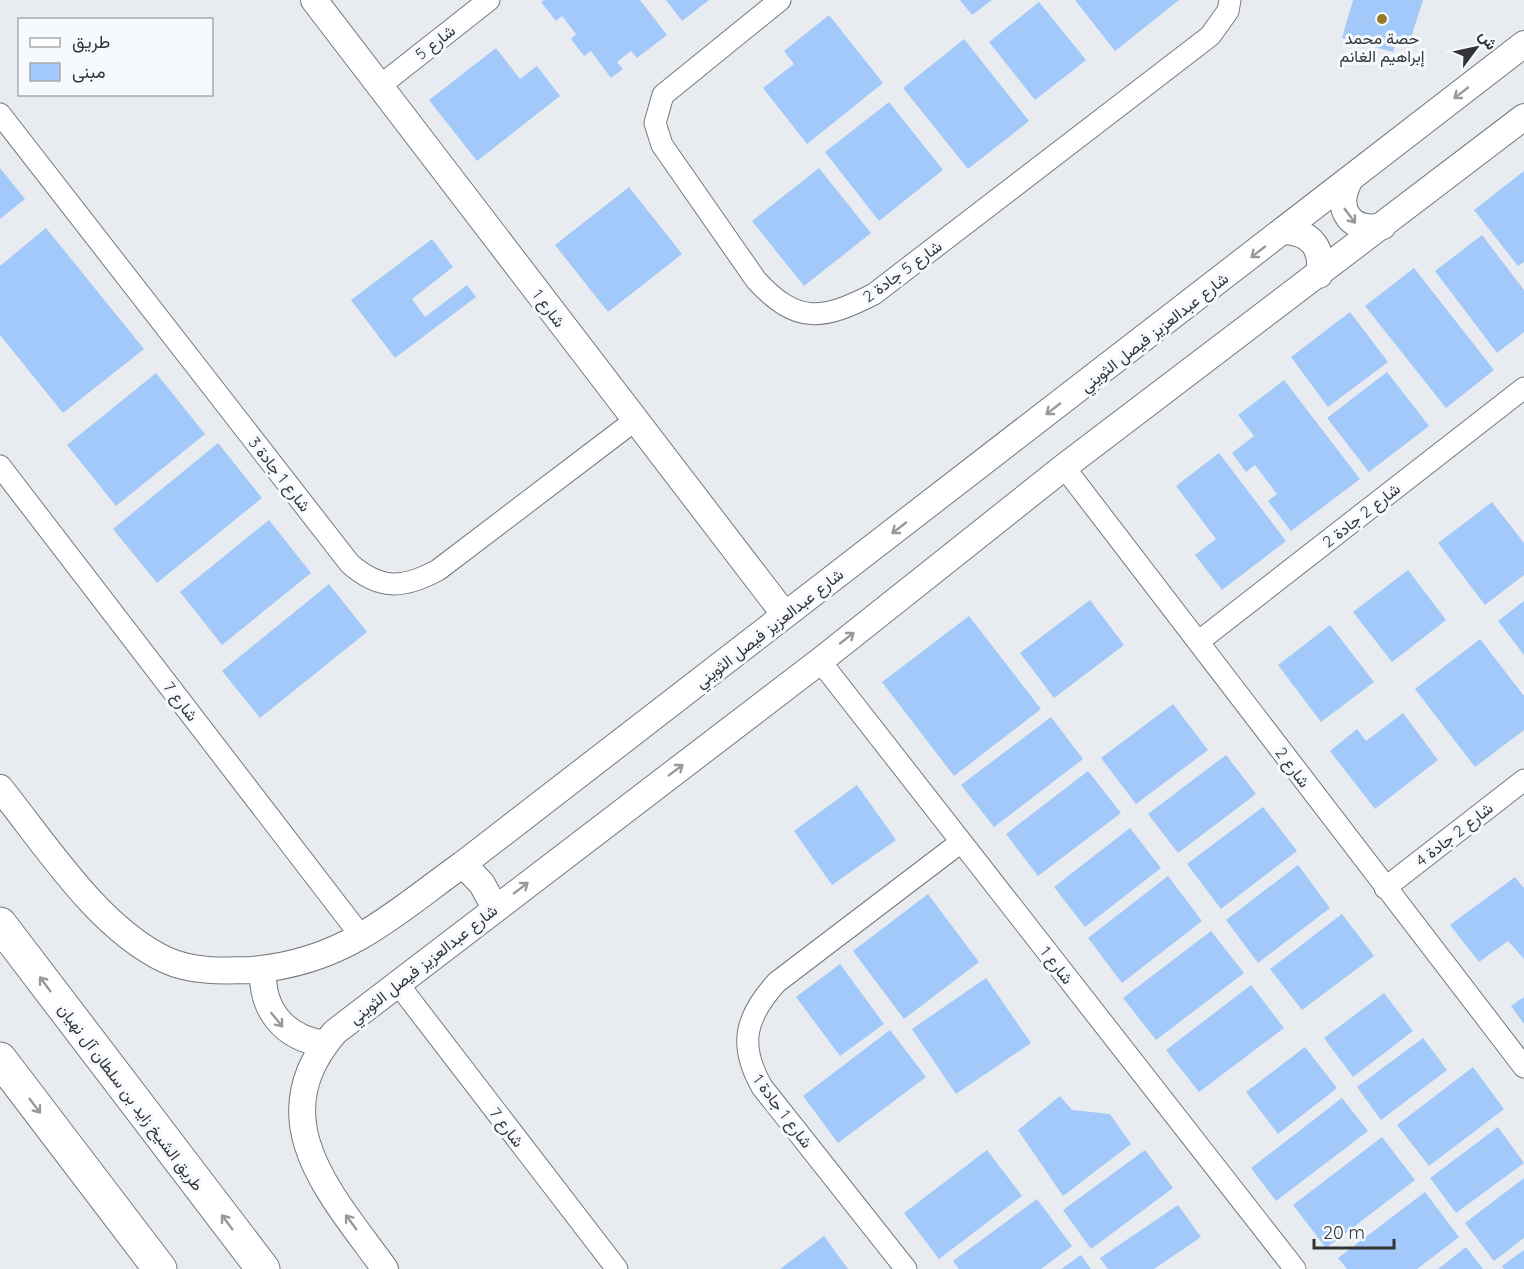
<svg xmlns="http://www.w3.org/2000/svg" width="1524" height="1269" viewBox="0 0 1524 1269" font-family="Quicksand,Vazirmatn,sans-serif">
<rect width="100%" height="100%" fill="#e8ecf0"/>
<path fill="#a2c9f9" d="M544,0H640L667,35L637,58L631,51L617,62L623,69L611,78L591,51L584,56L571,39L576,34L562,16L556,21L541,2Z
M666,0H709L682,21Z
M960,0H992L972,15Z
M1075,0H1179L1115,51Z
M1353,0H1423L1408,47L1396,44L1393,52L1342,38Z
M1039,2L1086,60L1035,100L989,42Z
M829,15L883,83L807,144L763,88L794,64L784,51Z
M964,39L1029,121L968,169L903,88Z
M496,48L520,79L537,66L560,96L477,161L429,100Z
M889,102L943,170L879,221L825,152Z
M0,168L25,199L0,219Z
M819,168L871,233L804,286L752,221Z
M1524,171V262L1518,266L1474,210Z
M629,187L682,254L608,312L555,245Z
M46,228L144,349L63,413L0,335V266Z
M1482,235L1524,290V332L1497,353L1435,271Z
M432,239L453,267L412,299L425,317L467,285L476,297L395,358L351,300Z
M1414,268L1494,370L1446,408L1365,306Z
M1350,312L1388,362L1328,407L1291,357Z
M1387,372L1429,426L1369,472L1327,418Z
M156,373L205,434L116,506L67,445Z
M1284,380L1360,479L1291,531L1268,501L1277,494L1255,465L1246,472L1232,453L1254,436L1238,415Z
M218,443L262,498L157,583L113,529Z
M1219,453L1286,541L1222,590L1195,555L1216,539L1176,486Z
M1492,502L1524,543V575L1485,605L1438,543Z
M269,520L311,573L222,645L180,592Z
M1408,570L1446,620L1392,662L1353,612Z
M329,584L367,632L260,718L222,671Z
M1090,600L1124,645L1054,698L1020,653Z
M1524,601V655L1498,621Z
M969,616L1041,709L954,776L882,682Z
M1330,625L1374,682L1321,722L1278,665Z
M1480,639L1524,696V730L1475,767L1415,689Z
M1173,704L1208,750L1136,804L1101,758Z
M1403,713L1438,760L1375,809L1330,751L1357,729L1366,741Z
M1051,717L1083,759L994,827L961,785Z
M1226,755L1256,794L1178,853L1148,814Z
M1088,771L1121,813L1038,876L1006,834Z
M857,785L896,840L832,885L794,831Z
M1263,807L1297,851L1221,909L1187,864Z
M1130,828L1161,868L1085,927L1054,887Z
M1298,865L1330,908L1258,963L1226,920Z
M1168,876L1202,921L1122,983L1088,938Z
M1515,877L1524,888V959L1508,941L1479,962L1450,925Z
M928,894L979,962L904,1019L853,951Z
M1342,914L1374,956L1302,1010L1270,969Z
M1211,931L1244,973L1156,1040L1123,998Z
M840,964L884,1024L840,1056L796,997Z
M986,978L1031,1043L956,1094L912,1029Z
M1251,985L1284,1028L1199,1092L1166,1050Z
M1384,993L1413,1031L1353,1077L1324,1038Z
M1524,997V1024L1511,1006Z
M890,1030L926,1077L838,1143L803,1096Z
M1423,1038L1447,1070L1381,1120L1357,1087Z
M1305,1047L1337,1088L1278,1134L1246,1092Z
M1473,1067L1504,1109L1429,1166L1397,1125Z
M1060,1096L1072,1110L1110,1114L1131,1144L1063,1196L1018,1130Z
M1342,1098L1368,1131L1276,1201L1251,1168Z
M1498,1127L1524,1163L1456,1213L1430,1178Z
M1382,1137L1415,1180L1326,1248L1293,1205Z
M987,1150L1022,1196L939,1259L904,1213Z
M1145,1150L1173,1188L1091,1249L1063,1210Z
M1524,1178V1238L1494,1261L1465,1223Z
M1425,1192L1459,1237L1417,1269H1347L1338,1258Z
M1037,1199L1072,1246L1041,1269H959L953,1261Z
M1178,1205L1201,1237L1154,1269H1108L1100,1258Z
M824,1236L848,1269H780Z
M1466,1247L1483,1269H1438Z
M1524,1250V1269H1504L1502,1266Z
M1081,1255L1091,1269H1061Z"/>
<g fill="none" stroke-linecap="round" stroke-linejoin="round">
<defs>
<path id="minor" d="M780,0L663,95L655,123L662,145L756,280C797,325 823,320 874,294L1210,36L1228,11L1230,0
M381,85L489,0
M0,114L350,564C380,590 403,589 438,570L634,421
M0,466L361,936
M1064,467L1524,1067
M1198,642L1524,388
M820,661L1295,1269
M1385,888L1524,780
M398,984L617,1269
M906,1269L762,1087C738,1045 745,1017 777,982L961,842"/>
<path id="tertiary" d="M314,0L785,615
M1349,181C1334,210 1351,233 1383,226
M1285,231C1311,232 1324,249 1319,275
M0,788C46,845 98,928 166,960C192,972 223,971 251,970C288,967 326,956 359,937C395,917 429,888 463,864L1524,44
M463,864L482,884L495,908
M263,969C261,1010 284,1038 325,1044
M385,1269C331,1194 259,1120 335,1032L820,661L1064,467L1524,117"/>
<path id="motorway" d="M0,924L263,1269
M0,1059L160,1269"/>
</defs>
<use href="#minor" stroke="#76797c" stroke-width="23"/>
<use href="#tertiary" stroke="#76797c" stroke-width="28"/>
<use href="#motorway" stroke="#76797c" stroke-width="35"/>
<use href="#minor" stroke="#fff" stroke-width="21"/>
<use href="#tertiary" stroke="#fff" stroke-width="26"/>
<use href="#motorway" stroke="#fff" stroke-width="33"/>
</g>
<defs><path id="oneway-shaft" d="M-6 0H5M1.5-3L5.5 0L1.5 3" fill="none" stroke-width="1.6" stroke-linecap="round" stroke-linejoin="round" transform="scale(1.5)"/></defs>
<g stroke="#989a9a">
<use href="#oneway-shaft" transform="translate(1461 93) rotate(142)"/>
<use href="#oneway-shaft" transform="translate(1350 216) rotate(53)"/>
<use href="#oneway-shaft" transform="translate(1258 252) rotate(142)"/>
<use href="#oneway-shaft" transform="translate(1053 409) rotate(142)"/>
<use href="#oneway-shaft" transform="translate(899 528) rotate(142)"/>
<use href="#oneway-shaft" transform="translate(847 638) rotate(-38)"/>
<use href="#oneway-shaft" transform="translate(676 770) rotate(-37)"/>
<use href="#oneway-shaft" transform="translate(521 888) rotate(-37)"/>
<use href="#oneway-shaft" transform="translate(45 984) rotate(-127)"/>
<use href="#oneway-shaft" transform="translate(277 1020) rotate(51)"/>
<use href="#oneway-shaft" transform="translate(35 1106) rotate(53)"/>
<use href="#oneway-shaft" transform="translate(227 1222) rotate(-127)"/>
<use href="#oneway-shaft" transform="translate(351 1222) rotate(-126)"/>
</g>
<circle fill="#997a24" stroke="#f6f9fd" stroke-width="2" cx="1382" cy="19" r="6"/>
<g text-anchor="middle" dominant-baseline="central" stroke-width="6" stroke-linejoin="round" paint-order="stroke">
<g font-size="16" fill="#323435" stroke="#f6f9fd">
<text x="1382" y="38">حصة محمد<tspan x="1382" dy="18">إبراهيم الغانم</tspan></text>
</g>
<g font-size="16" fill="#323435" stroke="#f6f9fd">
<text transform="translate(435 42) rotate(-38)">شارع 5</text>
<text transform="translate(902 271) rotate(-36)">شارع 5 جادة 2</text>
<text transform="translate(549 308) rotate(53)">شارع 1</text>
<text transform="translate(1154 332) rotate(-38)">شارع عبدالعزيز فيصل الثويني</text>
<text transform="translate(280 474) rotate(52)">شارع 1 جادة 3</text>
<text transform="translate(1361 515) rotate(-38)">شارع 2 جادة 2</text>
<text transform="translate(769 628) rotate(-38)">شارع عبدالعزيز فيصل الثويني</text>
<text transform="translate(181 701) rotate(52)">شارع 7</text>
<text transform="translate(1293 767) rotate(53)">شارع 2</text>
<text transform="translate(1454 834) rotate(-38)">شارع 2 جادة 4</text>
<text transform="translate(423 964) rotate(-38)">شارع عبدالعزيز فيصل الثويني</text>
<text transform="translate(1057 965) rotate(52)">شارع 1</text>
<text transform="translate(131 1097) rotate(53)">طريق الشيخ زايد بن سلطان آل نهيان</text>
<text transform="translate(783 1111) rotate(53)">شارع 1 جادة 1</text>
<text transform="translate(507 1127) rotate(52)">شارع 7</text>
</g>
</g>
<rect x="18" y="18" width="195" height="78" fill="#f6f9fd" stroke="#a8aaad" stroke-width="1.5"/>
<rect x="30" y="38" width="30" height="9" fill="#ffffff" stroke="#a8aaad" stroke-width="1.5"/>
<text x="72" y="48" font-size="18" fill="#323435">طريق</text>
<rect x="30" y="63" width="30" height="18" fill="#a2c9f9" stroke="#a8aaad" stroke-width="1.5"/>
<text x="72" y="78" font-size="18" fill="#323435">مبنى</text>
<g transform="translate(1476 48) rotate(57)" stroke="#f6f9fd" stroke-width="4.5" paint-order="stroke">
<path d="M0-4.5L10 22L0 15L-10 22Z" fill="#323435"/>
<text y="-9" font-size="16" font-weight="bold" text-anchor="middle" fill="#323435">ش</text>
</g>
<path d="M1314 1239v9h80v-9" fill="none" stroke="#323435" stroke-width="3"/>
<text x="1323" y="1239" font-size="18" fill="#323435" stroke="#f6f9fd" stroke-width="4.5" paint-order="stroke">20 m</text>
</svg>
